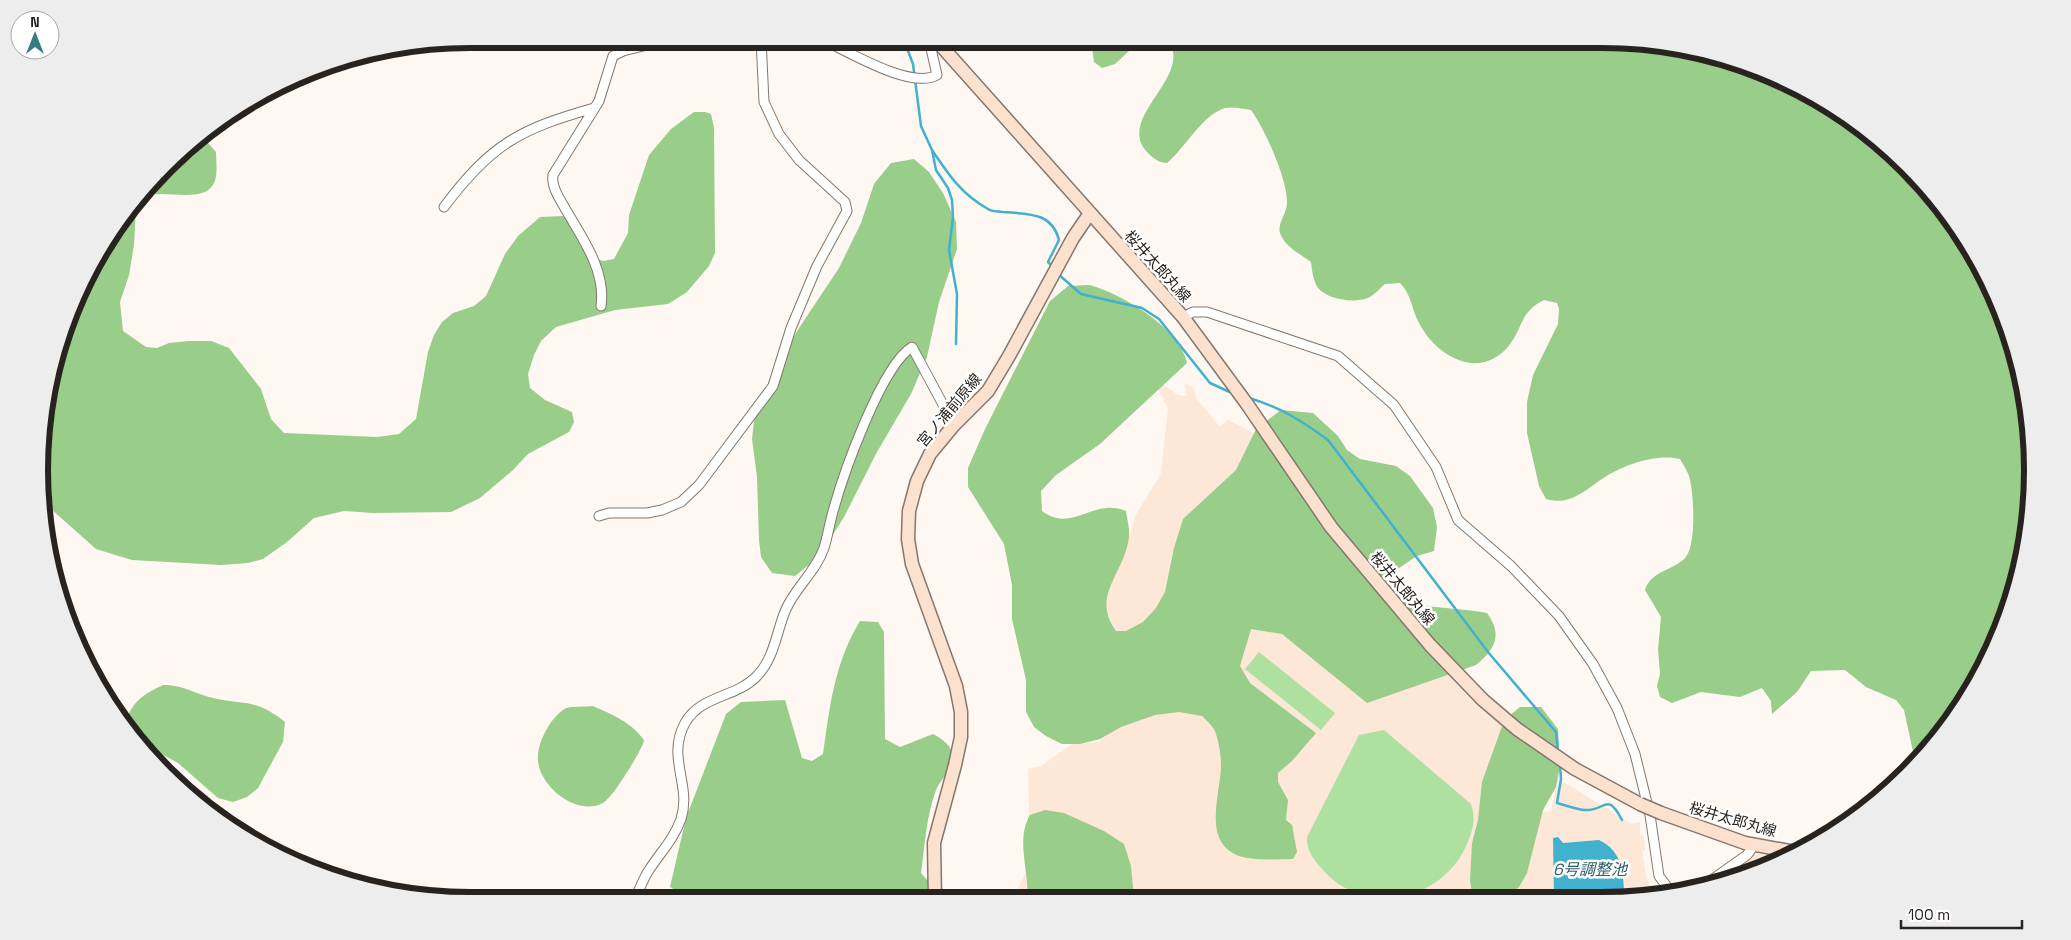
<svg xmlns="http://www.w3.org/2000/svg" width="2071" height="940" viewBox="0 0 2071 940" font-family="'Space Grotesk','Noto Sans JP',sans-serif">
<rect width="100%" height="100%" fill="#fef7f2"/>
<path fill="#fde7d6" d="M1158,381L1178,395L1185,396L1187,395L1184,383L1194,388L1196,398L1220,427L1228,420L1260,436L1434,659L1476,703L1517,739L1537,811L1551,812L1556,787L1565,783L1631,824L1640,822V835L1644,836L1645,851H1642L1646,876L1652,892L1657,898L1012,900L1031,862L1032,820L1027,818L1029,812L1028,769L1041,766L1072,744L1099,742L1131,713L1082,668L1119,547L1130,535L1135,517L1161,473L1168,409L1158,388Z
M1750,851L1781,860L1766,868L1719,881L1732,862Z"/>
<path fill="#aee0a0" d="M1259,652L1335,713L1321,730L1245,669Z
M1384,730L1471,804C1476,819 1473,830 1467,844C1443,901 1365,918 1323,870C1314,860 1306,851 1307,837L1359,735Z"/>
<path fill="#99cd8a" d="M1091,39H1142L1115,64L1102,68L1094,62Z
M1167,39H1601L1685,47L1766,71L1840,111L1906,165L1959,230L1999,305L2024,386L2032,470L2024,554L2000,635L1943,732L1915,761L1904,710L1896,700L1866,687L1845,670L1811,671L1797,692L1772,714L1771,701L1762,688L1740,697L1701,692L1672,703L1660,697L1657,686L1660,674L1658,650L1661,617L1645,590C1651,570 1674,571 1686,557C1696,544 1694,497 1690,480C1689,473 1684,466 1680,459C1657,453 1622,465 1602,479C1584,491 1570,506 1546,499L1539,486L1527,433V402L1533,375L1558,324L1559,309L1557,303L1544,300C1520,312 1524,325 1510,344C1501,357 1485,365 1470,363C1445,359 1424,338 1415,314C1411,303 1409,292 1400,283L1385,284C1380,288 1375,294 1370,297C1357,304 1328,300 1318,288C1313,281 1312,270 1311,262C1300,254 1284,246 1280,233C1277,224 1287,213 1287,203C1288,181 1265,129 1251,110C1242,109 1229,105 1220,110C1200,119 1184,149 1167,163C1159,163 1155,159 1150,155C1110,119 1197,77 1167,39Z
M694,112H705L711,114L714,128L715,253L709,266L687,292L668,304L615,310L556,327L541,341L534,355L528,374L530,388L545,400L572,412L574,422L569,432L528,454L513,470L480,498L451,512L373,513L344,511L314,518L287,542L263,559L248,563L221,565L132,560L96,549L42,501L39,470L47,386L97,254L136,206L134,245L129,275L120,302L123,331L146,347L157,348L169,343L189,341H211L229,348L261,389L271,419L284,433L377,437L399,434L416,419L428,352L434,335L442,322L453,313L474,306L486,296L505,254L518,236L540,217L564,216L580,232L595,259L604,261L614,259L628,233L629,215L649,155L671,129Z
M198,137L208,143L216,152C216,161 218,175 214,183C204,205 162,188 144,197L186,146Z
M914,159L929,172L943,193L956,222L957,249L939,302L927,357L911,394L877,452L844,517L819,557L795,576L772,573L761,557L759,540L757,477L752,439L755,412L771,377L799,328L839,268L861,223L874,184L891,163Z
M1089,285C1121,293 1181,329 1187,363L1100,444L1056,475L1041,491L1042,511C1073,534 1092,497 1126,511C1127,519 1130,529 1129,537C1125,573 1090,596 1116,631H1126L1143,622L1156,608L1165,592L1174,548L1183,519L1236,470L1256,429L1281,410L1313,413L1338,436L1347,450L1360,459L1396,466L1410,476L1433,508L1437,527L1434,551L1417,556L1383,579L1380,592C1417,610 1448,606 1487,613C1503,635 1495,649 1476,665L1367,703L1282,634L1251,629L1240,666L1250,683L1316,733L1292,761L1278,773V782L1288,800L1286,820L1292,825L1297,852L1293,859C1275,859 1255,861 1239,856C1201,842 1221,793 1221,765C1221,756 1219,743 1216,734C1215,728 1207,721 1202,716L1179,712L1155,715L1121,727L1100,739L1080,744H1062L1046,736L1034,727L1026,712V680L1012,619V585L1004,544L968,487V468L985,429L1050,301L1068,286Z
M860,621L878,622L884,632L885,739L900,747L933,734C943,739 954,747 953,760C952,770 940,780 936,790C926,817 925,845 921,873L928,881L927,900L694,901L670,887L686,818L726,714L741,702L785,700L802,758L812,761L823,754C830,706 834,664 860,621Z
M163,685C183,685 191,692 209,697C243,706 254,697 285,722L283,742L258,788L247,797L233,802L218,798L178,763L158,752L149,750L126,722C132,701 144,694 163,685Z
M593,706C613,715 631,722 644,740C643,748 626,774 620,783C616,789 609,799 603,803C577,817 539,786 538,760C537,749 542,737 548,727C551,721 560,711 566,708C574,706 585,707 593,706Z
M1520,707H1541L1558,729L1560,767L1556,787L1543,810L1527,873L1519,887L1506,897L1473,898L1470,881L1472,843L1478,820L1482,782L1501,729L1509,716Z
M1045,810L1064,813L1104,831L1124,844L1131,866L1134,899H1027C1030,872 1015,840 1030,815Z"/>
<path fill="#42b1ce" d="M1558,837L1563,843L1599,840C1623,851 1624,875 1624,898H1554L1553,838Z"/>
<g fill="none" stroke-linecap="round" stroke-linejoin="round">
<path stroke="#42b1ce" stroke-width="2.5" d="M901,39L905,43L913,64L921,126L932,150L936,170L948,188L952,200L953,217L949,250L957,294L956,344
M932,150C949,175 961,194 988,209C992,212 998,211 1003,212C1028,214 1052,212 1059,240L1048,262L1052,266
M1058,274L1081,294L1142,308L1159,319L1210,383L1234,394
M1249,398C1280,407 1302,421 1328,440L1488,652L1556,732L1558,751
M1560,764L1561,779L1557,803C1565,805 1575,809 1584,810C1606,812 1606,790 1622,820"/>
<defs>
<path id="minor" d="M601,39L623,51
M821,39C848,51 910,90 937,75L930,44L932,39
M444,207C491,144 520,129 594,108
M601,306C606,271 583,239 566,210C560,199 551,187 553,175L599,101L613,56L623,51L672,39
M1183,317L1193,312H1207L1338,356L1394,405L1436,467L1458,520L1511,566L1559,616L1593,664L1617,708L1635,754L1650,815L1659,876L1668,888L1679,892
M599,516L609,513H647L662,510L681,502L699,485L773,386L791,328L817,266L847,211L845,202L799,160L779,134L764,102L761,39
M1706,884L1747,855L1755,844
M634,901C639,891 643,879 649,870C660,853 674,839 681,819C692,785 666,758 685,723C701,695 735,698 756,677C775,658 776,632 786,609C796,587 816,571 824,548C828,535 830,521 834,508C844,472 882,365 912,347L954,425"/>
<path id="secondary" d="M935,39L1183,317L1247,404L1331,527L1430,645L1483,700L1517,729L1575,769L1640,804
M1661,813L1745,843L1795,852
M935,900L934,843L955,765L961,737V712L956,686L912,564L908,539L909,511L917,481L930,454L954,425L988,391L1009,356L1073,238L1090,213"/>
</defs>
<use href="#minor" stroke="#85776d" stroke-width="11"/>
<use href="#secondary" stroke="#85776d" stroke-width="15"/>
<use href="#minor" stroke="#fff" stroke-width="9"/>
<use href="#secondary" stroke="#fbe1ce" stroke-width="12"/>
<defs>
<path id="secondary-bridge" d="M1640,804L1661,813"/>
</defs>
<use href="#secondary-bridge" stroke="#85776d" stroke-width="15" stroke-linecap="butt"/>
<use href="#secondary-bridge" stroke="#fbe1ce" stroke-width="12"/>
</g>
<g text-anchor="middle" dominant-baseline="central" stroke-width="5" stroke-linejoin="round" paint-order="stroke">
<g font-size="15" fill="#29231f" stroke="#fff">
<text transform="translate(1158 266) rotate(48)">桜井太郎丸線</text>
<text transform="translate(949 410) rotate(-50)">宮ノ浦前原線</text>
<text transform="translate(1403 588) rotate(50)">桜井太郎丸線</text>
<text transform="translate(1733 819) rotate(16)">桜井太郎丸線</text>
</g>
<g font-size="16" font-style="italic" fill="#2e5c69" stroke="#fff">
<text x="1590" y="869">6号調整池</text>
</g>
</g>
<path d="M0 0H2071V940H0ZM470 48H1602A422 422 0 0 1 2024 470V470A422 422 0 0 1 1602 892H470A422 422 0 0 1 48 470V470A422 422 0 0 1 470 48Z" fill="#eeeded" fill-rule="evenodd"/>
<path fill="none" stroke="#29231f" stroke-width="6" d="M470 48H1602A422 422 0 0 1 2024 470V470A422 422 0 0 1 1602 892H470A422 422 0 0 1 48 470V470A422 422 0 0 1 470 48Z"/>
<g transform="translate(35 35)"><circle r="24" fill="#ffffff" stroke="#a9a7a5"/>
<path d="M0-4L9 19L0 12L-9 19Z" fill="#347d82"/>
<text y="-8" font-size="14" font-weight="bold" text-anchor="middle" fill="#29231f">N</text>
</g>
<path d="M1901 920v8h121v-8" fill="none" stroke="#29231f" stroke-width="2.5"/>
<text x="1908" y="920" font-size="15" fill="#29231f" stroke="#ffffff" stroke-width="4" paint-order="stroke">100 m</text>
</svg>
